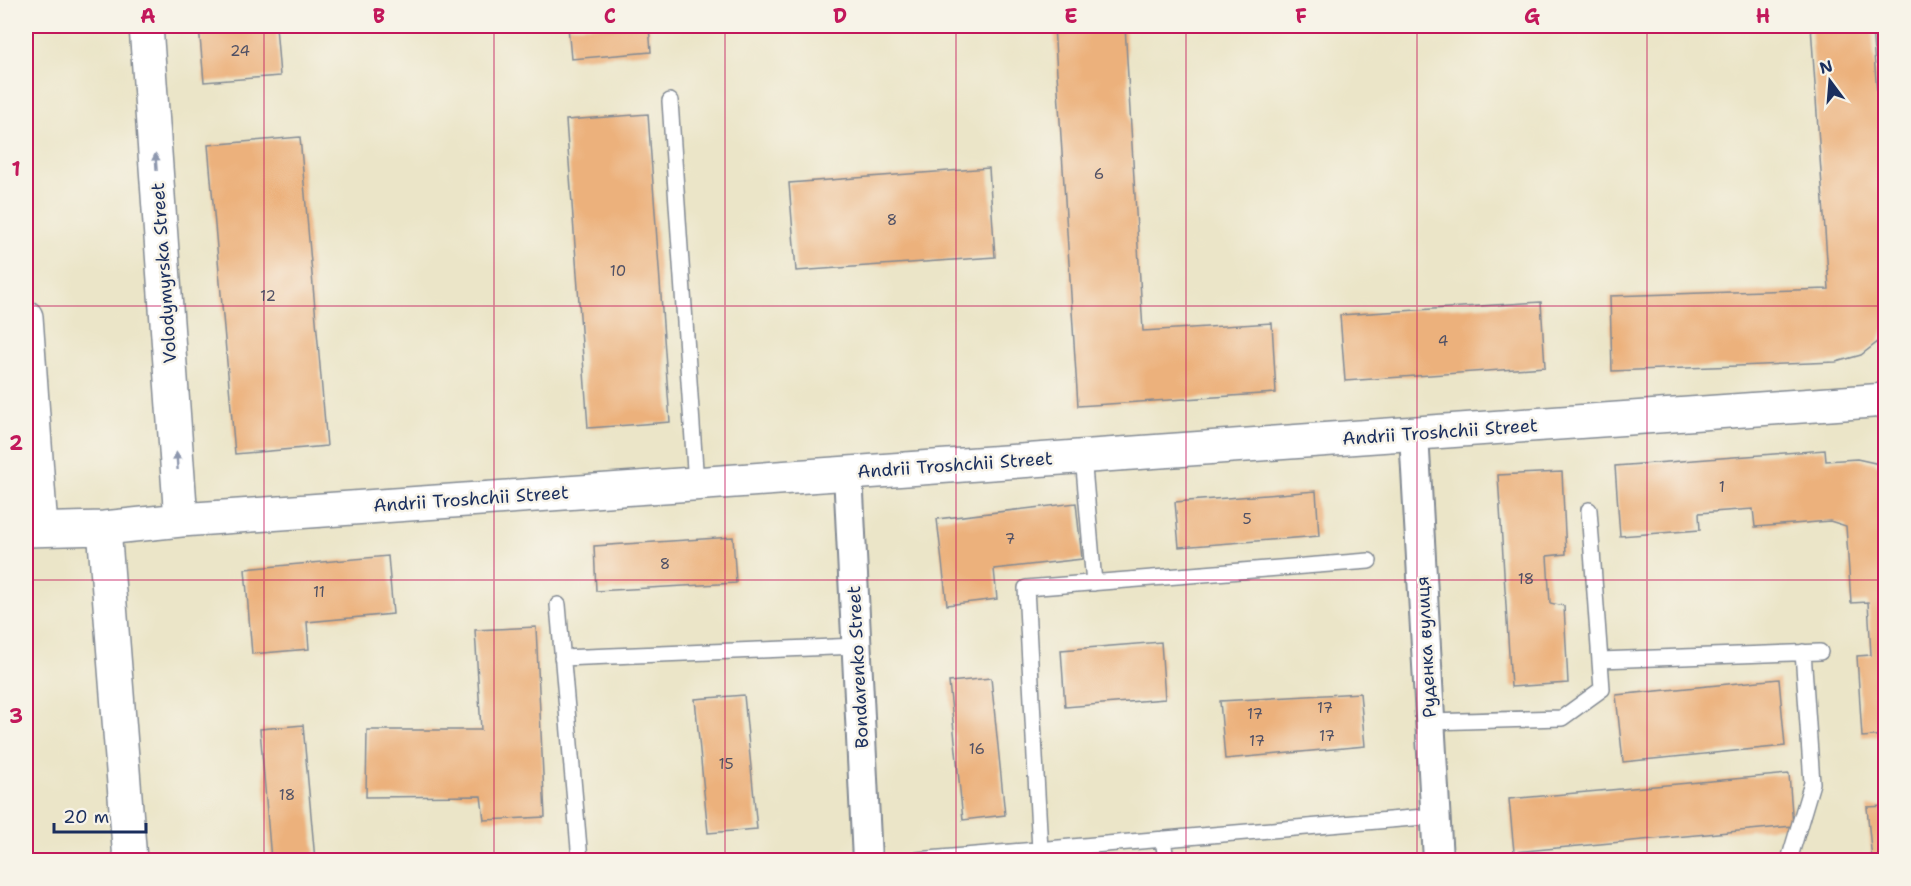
<svg xmlns="http://www.w3.org/2000/svg" width="1911" height="886" viewBox="0 0 1911 886" font-family="'Shantell Sans',sans-serif">
<rect width="100%" height="100%" fill="#f7f3e8"/>
<filter id="ink" filterUnits="userSpaceOnUse"><feTurbulence type="fractalNoise" baseFrequency=".0167" numOctaves="2"/><feDisplacementMap in="SourceGraphic" scale="12" xChannelSelector="R" yChannelSelector="G"/><feConvolveMatrix kernelMatrix="1 2 1 2 8 2 1 2 1" color-interpolation-filters="sRGB"/></filter>
<filter id="wash" filterUnits="userSpaceOnUse"><feTurbulence type="fractalNoise" baseFrequency=".008" numOctaves="4" result="noise"/><feDisplacementMap in="SourceGraphic" scale="24" xChannelSelector="R" yChannelSelector="G"/><feGaussianBlur stdDeviation="1.35" result="paint"/><feColorMatrix in="noise" values="0 0 0 0 0 0 0 0 0 0 0 0 0 0 0 0 0 1.4 0 .05"/><feComposite in="paint" operator="in"/></filter>
<g filter="url(#wash)">
<rect width="100%" height="100%" fill="#ebe5c8"/>
<g id="blocks">
<path fill="#ecb17b" d="M199,26H276L280,76L204,82Z
M568,26H649L651,52L571,59Z
M1054,26H1125L1143,331L1272,323L1276,393L1078,406Z
M1811,26H1872L1886,215V321L1879,341L1861,355L1836,362L1612,371L1610,296L1829,289Z
M648,114L670,422L588,428L566,120Z
M300,137L327,446L235,454L208,145Z
M989,168L995,257L796,271L789,183Z
M1541,302L1545,367L1345,381L1340,315Z
M1825,450L1826,461L1857,459L1875,463L1886,470V735L1862,737L1857,656L1871,655L1868,602L1851,603L1846,526L1830,521L1755,527L1753,509L1699,513L1700,530L1620,536L1615,466Z
M1562,472L1566,554L1547,556L1550,603L1564,606L1568,683L1511,687L1498,475Z
M1316,491L1319,536L1179,547L1175,502Z
M1076,503L1082,559L994,569L997,599L947,605L937,519Z
M733,537L736,583L596,591L594,546Z
M388,556L393,614L307,622L309,649L252,654L245,569Z
M536,627L545,817L484,820L481,796L366,797L367,730H481L475,630Z
M1161,642L1165,699L1065,707L1061,650Z
M991,678L1005,815L963,820L949,682Z
M1779,679L1785,746L1623,762L1616,695Z
M1360,693L1365,746L1225,759L1220,701Z
M744,695L757,829L708,833L695,699Z
M303,725L315,860H271L260,729Z
M1789,774L1793,826L1514,852L1509,799Z
M1886,806V860H1872L1867,807Z"/>
</g>
</g>
<g filter="url(#ink)">
<use href="#blocks" fill-opacity="0" stroke="#838a93" stroke-width="1.5"/>
<g fill="none" stroke-linecap="round" stroke-linejoin="round">
<defs>
<path id="service" d="M670,101L696,484
M1083,456L1094,583
M558,605L580,860
M562,658L857,646
M1600,660L1820,652
M1430,722L1562,718L1602,689L1589,510
M1163,839L1166,860
M1040,850L1026,588L1369,561
M917,860L1436,816
M1789,860L1812,783L1803,652"/>
<path id="minor" d="M1414,434L1438,860
M848,473L867,860"/>
<path id="tertiary" d="M146,26L181,520
M26,317L41,529
M104,528L130,860
M26,530L104,528L181,520L1886,400"/>
</defs>
<use href="#service" stroke="#838a93" stroke-width="18"/>
<use href="#minor" stroke="#838a93" stroke-width="32"/>
<use href="#tertiary" stroke="#838a93" stroke-width="36"/>
<use href="#service" stroke="#fff" stroke-width="15"/>
<use href="#minor" stroke="#fff" stroke-width="28"/>
<use href="#tertiary" stroke="#fff" stroke-width="33"/>
</g>
<defs><path id="oneway-solid" d="M-6-.8H1V-3.2L6.5 0L1 3.2V.8H-6Z" transform="scale(1.5)"/></defs>
<g fill="#8d97ae">
<use href="#oneway-solid" transform="translate(156 162) rotate(-94)"/>
<use href="#oneway-solid" transform="translate(177 461) rotate(-94)"/>
</g>
</g>
<path fill="none" stroke="#c2185b" stroke-width="1.5" stroke-opacity="0.55" d="M264,26V860M494,26V860M725,26V860M956,26V860M1186,26V860M1417,26V860M1647,26V860M26,306H1886M26,580H1886"/>
<g text-anchor="middle" dominant-baseline="central" stroke-width="5" stroke-linejoin="round" paint-order="stroke">
<g font-size="15" fill="#4f5065">
<text x="240" y="51">24</text>
<text x="1099" y="174">6</text>
<text x="892" y="220">8</text>
<text x="618" y="271">10</text>
<text x="268" y="296">12</text>
<text x="1443" y="341">4</text>
<text x="1722" y="487">1</text>
<text x="1247" y="519">5</text>
<text x="1010" y="539">7</text>
<text x="665" y="564">8</text>
<text x="1526" y="579">18</text>
<text x="319" y="592">11</text>
<text x="1325" y="708">17</text>
<text x="1255" y="714">17</text>
<text x="1327" y="736">17</text>
<text x="1257" y="741">17</text>
<text x="977" y="749">16</text>
<text x="726" y="764">15</text>
<text x="287" y="795">18</text>
</g>
<g font-size="18" fill="#1b2f5e" stroke="#f7f3e8">
<text transform="translate(164 273) rotate(-94)">Volodymyrska Street</text>
<text transform="translate(1440 432) rotate(-4)">Andrii Troshchii Street</text>
<text transform="translate(955 465) rotate(-4)">Andrii Troshchii Street</text>
<text transform="translate(471 499) rotate(-4)">Andrii Troshchii Street</text>
<text transform="translate(1426 647) rotate(-93)">Руденка вулиця</text>
<text transform="translate(858 667) rotate(-93)">Bondarenko Street</text>
</g>
</g>
<rect width="1911" height="886" fill="none" stroke="#f7f3e8" stroke-width="66"/>
<g transform="translate(1830 81) rotate(344)" stroke="#f7f3e8" stroke-width="4.5" paint-order="stroke">
<path d="M0-4.5L10 22L0 15L-10 22Z" fill="#1b2f5e"/>
<text y="-9" font-size="16" font-weight="bold" text-anchor="middle" fill="#1b2f5e">N</text>
</g>
<path d="M54 823v9h92v-9" fill="none" stroke="#1b2f5e" stroke-width="3"/>
<text x="63" y="823" font-size="18" fill="#1b2f5e" stroke="#f7f3e8" stroke-width="4.5" paint-order="stroke">20 m</text>
<rect x="33" y="33" width="1845" height="820" fill="none" stroke="#c2185b" stroke-width="2"/>
<g font-size="20" text-anchor="middle" font-weight="bold" fill="#c2185b">
<text x="148" y="23">A</text>
<text x="379" y="23">B</text>
<text x="610" y="23">C</text>
<text x="840" y="23">D</text>
<text x="1071" y="23">E</text>
<text x="1301" y="23">F</text>
<text x="1532" y="23">G</text>
<text x="1763" y="23">H</text>
<text x="16" y="176">1</text>
<text x="16" y="450">2</text>
<text x="16" y="723">3</text>
</g>
</svg>
